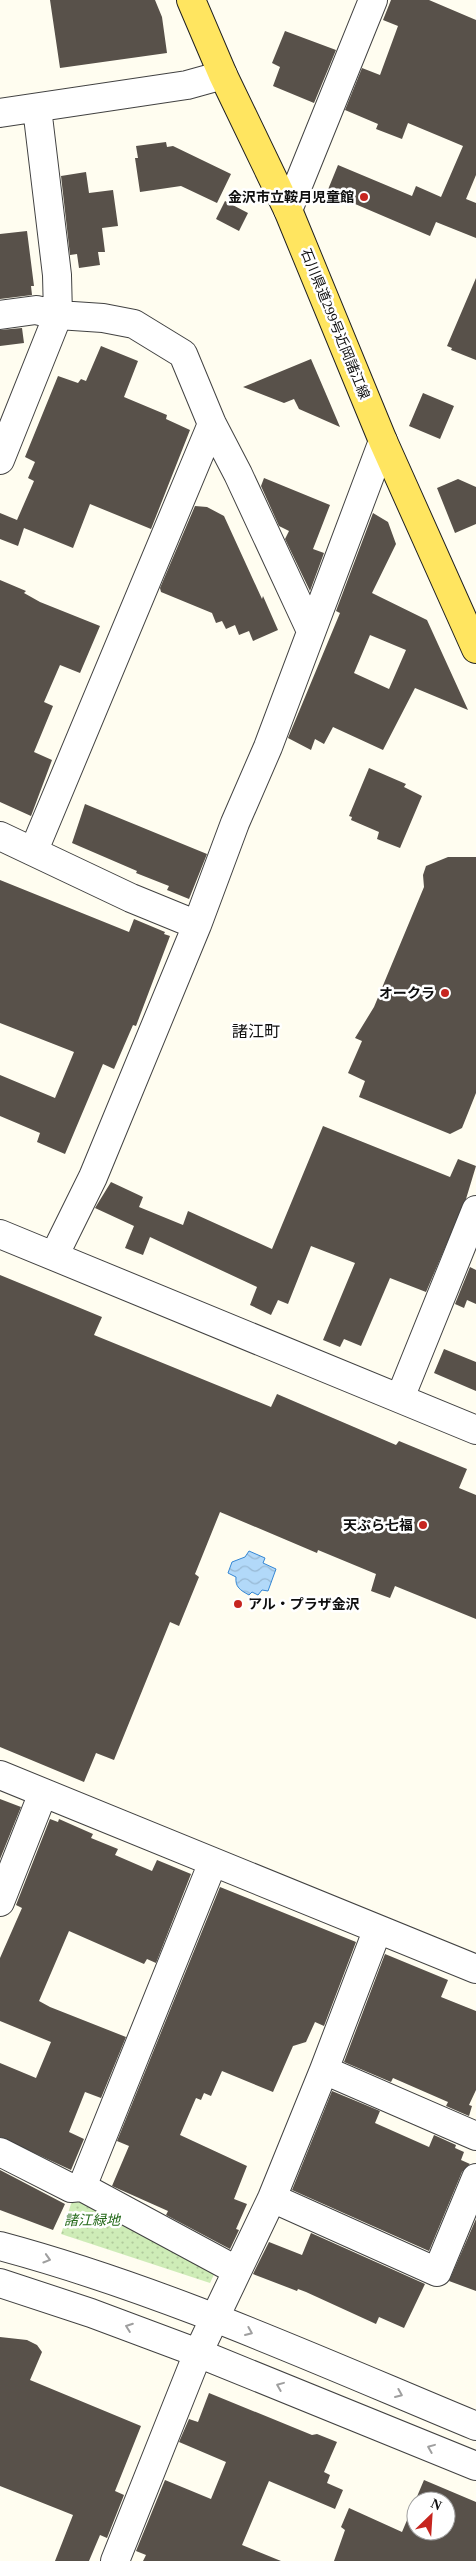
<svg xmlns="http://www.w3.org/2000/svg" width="476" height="2561" viewBox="0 0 476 2561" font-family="'Times New Roman','Noto Sans JP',serif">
<defs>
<pattern id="park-dots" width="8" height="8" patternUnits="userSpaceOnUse" patternTransform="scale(1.25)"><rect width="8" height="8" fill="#ceecb7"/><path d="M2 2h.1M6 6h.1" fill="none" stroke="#b0c99c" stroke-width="1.8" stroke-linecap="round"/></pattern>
<pattern id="water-waves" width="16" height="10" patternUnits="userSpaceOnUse" patternTransform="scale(1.25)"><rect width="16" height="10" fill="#b2d9f9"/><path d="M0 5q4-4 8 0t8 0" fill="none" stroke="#98b9d4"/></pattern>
</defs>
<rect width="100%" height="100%" fill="#fffdf0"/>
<path fill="url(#park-dots)" d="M77,2186L222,2258L210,2283L61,2234Z"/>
<path fill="url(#water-waves)" stroke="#3587d4" d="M249,1551L265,1558L263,1563L276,1569L268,1591L262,1590L258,1595L252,1592L249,1595C240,1590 235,1587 236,1577L228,1573L232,1562L245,1557Z"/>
<path fill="#58514a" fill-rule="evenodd" d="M50,0H155L162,17L167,53L60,68Z
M391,0H429L476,20V175L466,199L476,203V238L436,222L430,236L327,192L338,165L412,196L416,186L441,197L463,146L408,123L402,139L376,129L378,124L345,110L362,68L380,75L398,26L383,20Z
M285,31L336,50L314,103L273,86L280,67L272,63Z
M166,142L167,147L173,146L231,174L217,203L181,186L140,192L135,158H138L136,146Z
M86,172L89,193L113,190L118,226L102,228L105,252H98L100,265L79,268L77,254L70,255L61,176Z
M225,201L248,213L239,231L216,219Z
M27,231L34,286H31L32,295L0,299V234Z
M476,278V360L451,350L452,348L447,346Z
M22,328L24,343L0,346V330Z
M101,346L138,361L124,397L167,415L166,419L190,430L151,529L90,504L73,548L24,528L18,546L0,539V513L17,520L34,481L28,478L35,462L25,457L58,376L78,383L81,379L86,381Z
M311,359L329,401L340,427L299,409L294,399L284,403L243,387Z
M423,393L454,406L440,439L409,426Z
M264,478L330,505L313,549L324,553L310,591L285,539L289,531L279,526L261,486Z
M458,479L476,487V524L455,533L437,488Z
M195,506L207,507L224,516L262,599L263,596L278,630L253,641L249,631L239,635L235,625L226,629L222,621L216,623L212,613L161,592L160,588Z
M373,513L388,522L396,544L372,593L427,620L468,710L415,688L383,750L333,727L324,744L315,739L311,750L288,738L340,613L336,611ZM370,635L406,650L389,689L354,673Z
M0,580L26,591L24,593L40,602L100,626L80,673L60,665L44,702L53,706L34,752L52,760L31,816L0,802Z
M369,768L406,784L404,787L422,796L400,848L377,839L379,832L351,820L352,817L349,816Z
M85,804L207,854L189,899L167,890L169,886L136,873L137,871L72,843Z
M448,857H476V1093L462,1128L450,1134L359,1097L365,1081L348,1073L362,1041L355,1038L374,1007L424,887L423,875L426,866Z
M0,880L129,932L134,919L165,932L164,934L170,936L136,1026L133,1025L114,1069L103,1064L65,1154L37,1142L40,1133L0,1116V1075L55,1098L74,1052L0,1023Z
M323,1126L450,1177L458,1159L476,1166L466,1199L426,1292L390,1278L361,1346L344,1339L340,1347L323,1340L355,1263L311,1246L288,1304L278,1300L271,1315L250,1305L257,1287L150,1237L143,1255L125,1248L134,1226L95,1208L111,1182L143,1197L139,1207L183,1225L188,1211L272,1249Z
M470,1267L476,1270V1304L467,1300L464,1308L455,1304Z
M0,1275L102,1317L94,1335L271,1407L277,1394L396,1445L399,1441L467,1469L459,1488L476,1495V1619L395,1586L390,1598L371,1591L376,1574L318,1550L317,1553L220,1512L195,1574L199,1577L179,1626L170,1622L114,1760L96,1753L84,1782L0,1747Z
M444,1349L476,1362V1391L434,1373Z
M0,1799L21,1807L0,1859Z
M50,1819L58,1822L59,1819L93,1834L91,1838L118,1849L115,1855L152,1871L157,1860L191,1874L156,1963L147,1959L144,1964L69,1931L39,2001L50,2007L126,2037L101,2098L85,2092L69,2132L84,2139L71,2170L0,2137V2063L36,2078L51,2042L0,2021V1958L22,1908L16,1905Z
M220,1887L356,1942L324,2026L315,2022L306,2042L293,2046L273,2092L222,2071L211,2096L204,2093L201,2100L196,2098L180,2135L247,2166L234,2199L247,2204L236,2229L239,2230L230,2249L166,2215L168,2211L112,2186L129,2146L117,2141Z
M385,1954L448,1980L441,1997L476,2011V2090L469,2105L472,2106L469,2116L446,2106L448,2102L393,2078L391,2082L344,2062Z
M332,2091L380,2111L375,2123L429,2147L434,2135L456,2145L455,2148L464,2152L461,2160L470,2164L462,2172L429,2251L292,2190Z
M0,2170L65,2204L53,2230L0,2210Z
M476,2219V2291L449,2281Z
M311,2233L425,2284L404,2328L379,2317L376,2324L306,2292L298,2289L297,2291L253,2274L269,2242L302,2255Z
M0,2337L27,2340L37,2345L42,2352L30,2380L141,2426L115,2491L124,2495L107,2538L100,2535L89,2561H55L73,2515L0,2486Z
M209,2393L312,2435L317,2434L337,2442L324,2472L330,2475L327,2483L343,2490L335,2509L269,2481L242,2545L281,2561H143L146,2555L136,2551L165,2480L211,2499L226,2462L179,2442L189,2419L198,2422Z
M424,2480L476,2502V2561H334L345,2530L341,2527L349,2508L402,2532ZM416,2501H446V2531H416Z"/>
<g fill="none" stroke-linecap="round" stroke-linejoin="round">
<defs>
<path id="minor" d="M0,113L187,85L223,75
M288,210L373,0
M0,315L36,310L58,315L103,318L134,324L183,354L212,424L238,474L311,631
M0,460L58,315L57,275L37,108
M0,836L131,898L197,925
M34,850L212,424
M0,1234L476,1430
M54,1256L93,1177L197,925L235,823L268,747L383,441
M400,1398L476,1210
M0,1775L476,1969
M0,1902L43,1793
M324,2070L476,2136
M0,2152L71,2188L82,2187L236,2270
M82,2187L213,1862
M272,2198L437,2272L476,2178
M0,2246C164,2290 319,2361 476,2426
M0,2283L91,2313L198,2353L476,2466
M115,2561L198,2353L272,2198L324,2070L377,1931"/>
<path id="major" d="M191,0L223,75L288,210L383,441L476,649"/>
</defs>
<use href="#minor" stroke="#424242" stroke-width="30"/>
<use href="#major" stroke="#202020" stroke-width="30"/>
<use href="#minor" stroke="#fff" stroke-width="28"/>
<use href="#major" stroke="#ffe560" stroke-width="28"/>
</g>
<defs><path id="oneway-chevron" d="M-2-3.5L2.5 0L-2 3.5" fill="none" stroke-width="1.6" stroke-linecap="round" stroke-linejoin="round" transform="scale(1.25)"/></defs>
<g stroke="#9f9f9f">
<use href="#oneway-chevron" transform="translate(47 2259) rotate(17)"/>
<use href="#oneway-chevron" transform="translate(129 2327) rotate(-160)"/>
<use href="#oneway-chevron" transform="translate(249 2332) rotate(23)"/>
<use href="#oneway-chevron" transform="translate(280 2386) rotate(-158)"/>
<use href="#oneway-chevron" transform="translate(399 2394) rotate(23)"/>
<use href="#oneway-chevron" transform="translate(431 2448) rotate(-158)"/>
</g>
<g fill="#c6251f" stroke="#fff" stroke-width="2">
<circle cx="364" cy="197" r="5"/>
<circle cx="445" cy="993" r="5"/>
<circle cx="423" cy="1525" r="5"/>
<circle cx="238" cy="1604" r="5"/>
</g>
<g text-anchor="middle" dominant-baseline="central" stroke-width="5" stroke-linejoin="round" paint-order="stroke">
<g font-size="14" font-weight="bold" fill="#0f0f0f" stroke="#fff" text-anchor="end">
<text x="354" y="197">金沢市立鞍月児童館</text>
<text x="435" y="993">オークラ</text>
<text x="413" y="1525">天ぷら七福</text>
<text x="248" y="1604" text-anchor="start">アル・プラザ金沢</text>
</g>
<g font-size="14" fill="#0f0f0f" stroke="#fff">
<text transform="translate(335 324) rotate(68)">石川県道299号近岡諸江線</text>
</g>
<g font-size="14" font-style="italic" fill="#256a1b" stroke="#fff">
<text x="92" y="2220">諸江緑地</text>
</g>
<g font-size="16" fill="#0f0f0f" stroke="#fff">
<text x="256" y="1031">諸江町</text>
</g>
</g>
<g transform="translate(431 2516) rotate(25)"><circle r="24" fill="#ffffff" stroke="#9f9f9f"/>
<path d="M0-4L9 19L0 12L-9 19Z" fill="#c6251f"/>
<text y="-8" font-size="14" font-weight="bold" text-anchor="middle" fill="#0f0f0f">N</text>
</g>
</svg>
